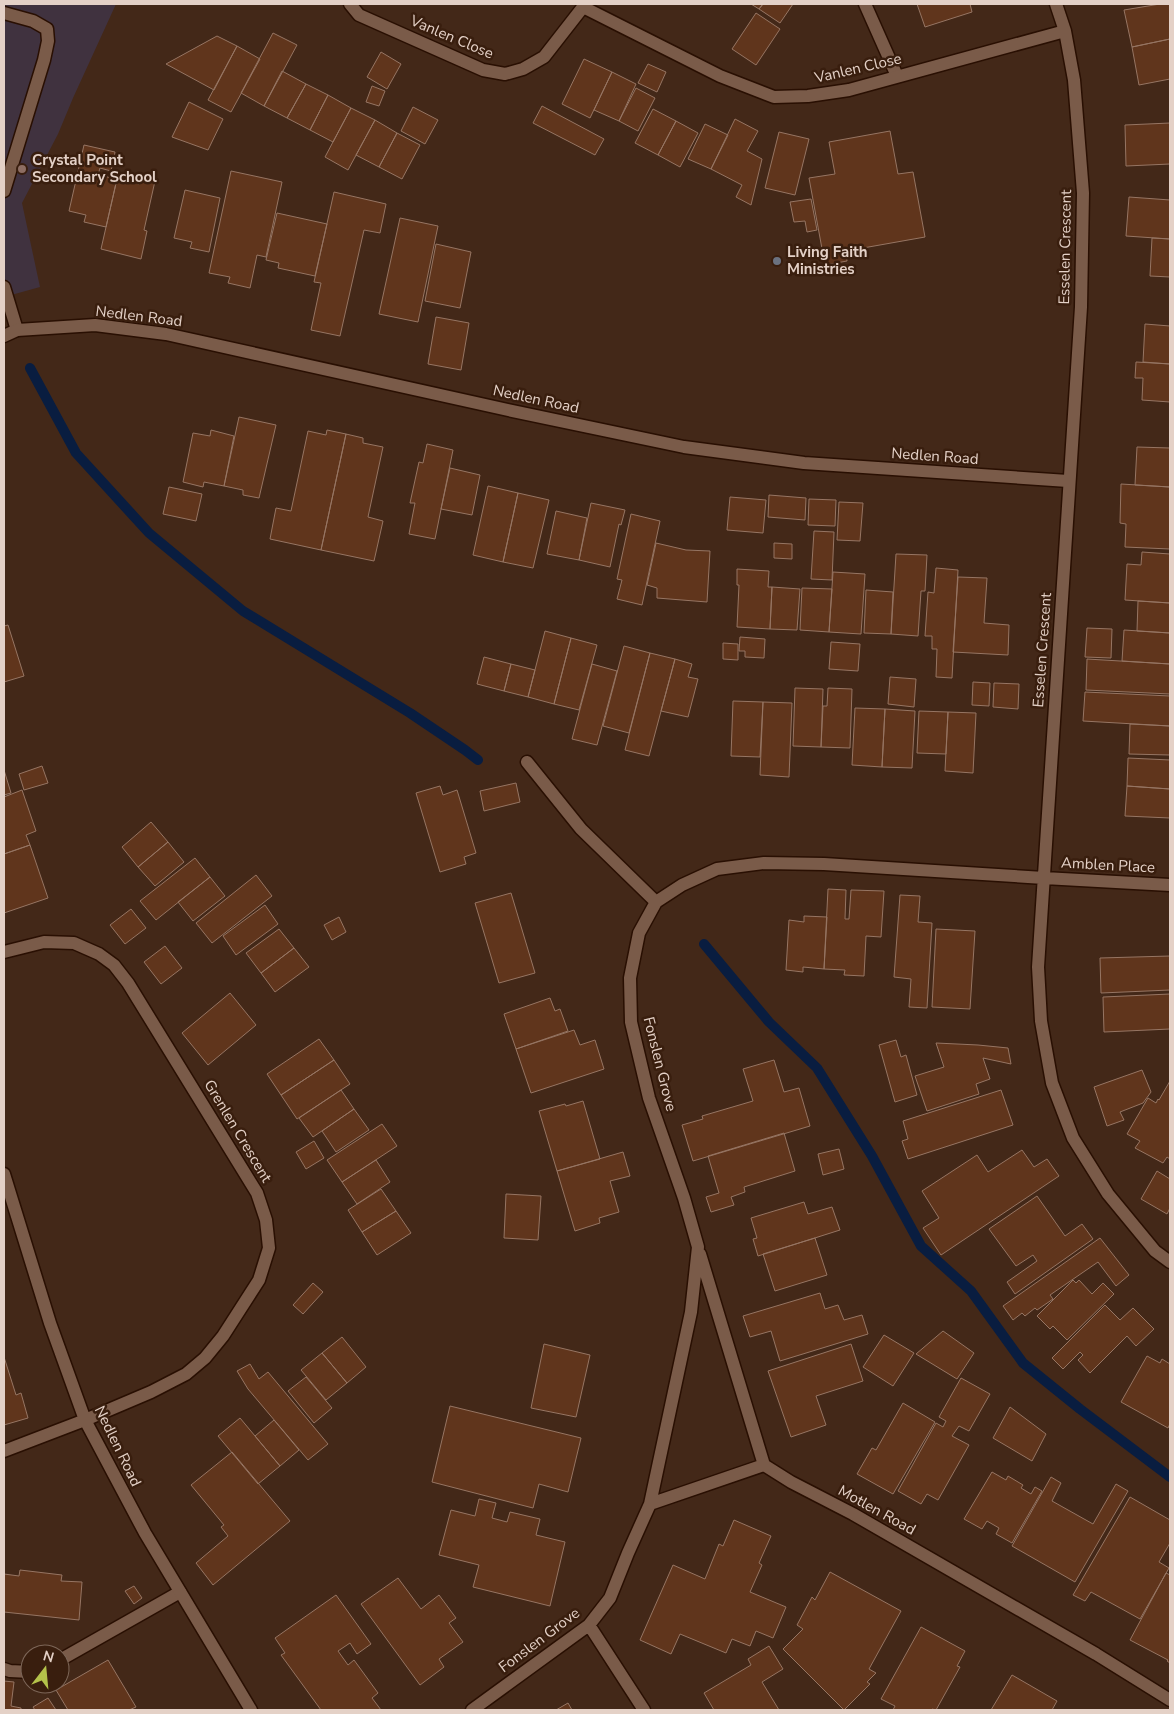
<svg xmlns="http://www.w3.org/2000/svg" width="1174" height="1714" viewBox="0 0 1174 1714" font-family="'Nunito Sans',sans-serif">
<rect width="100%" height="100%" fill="#432818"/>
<path fill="#40323f" d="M4,4H116L73,98L58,134L22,203L40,287L4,297Z"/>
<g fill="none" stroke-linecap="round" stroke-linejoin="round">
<path stroke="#091d40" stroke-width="10" d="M30,368L76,453L149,533L243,611L410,713L465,750L478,760
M704,944L769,1022L817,1068L872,1156L921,1246L971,1291L1023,1363L1080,1409L1170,1477"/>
</g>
<path fill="#60351c" stroke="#967563" d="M751,4H763L759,9Z
M763,4H793L780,23L759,9Z
M917,4H970L972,12L925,27Z
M1160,4H1170V39L1132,47L1124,10Z
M756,13L780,29L756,65L732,49Z
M273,33L297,45L264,106L241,93Z
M217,36L237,46L214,90L166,64Z
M1170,39V79L1139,85L1132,47Z
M237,46L260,59L231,112L208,100Z
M381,52L401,64L387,89L367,77Z
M584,59L612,72L590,118L562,104Z
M648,64L666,72L657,92L638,83Z
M282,71L306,84L287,118L264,106Z
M612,72L636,84L619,121L594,110Z
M306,84L328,95L310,130L287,118Z
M372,86L385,91L379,106L366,102Z
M636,88L655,98L638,131L619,121Z
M328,95L351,108L333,142L310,130Z
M189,102L223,119L208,150L172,137Z
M542,106L604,139L595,155L533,123Z
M413,107L438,120L425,144L401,131Z
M351,108L375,120L348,170L325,157Z
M653,109L676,121L658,155L635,143Z
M735,119L758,131L747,151L762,159L751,205L736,197L742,185L711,169Z
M375,120L397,133L379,167L356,155Z
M676,121L698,133L680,167L658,155Z
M1170,123V164L1126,166L1125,125Z
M705,124L728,135L711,169L688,159Z
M890,131L898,174L913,172L925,237L846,251L847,261L825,265L809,178L835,174L829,142Z
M779,132L809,139L795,195L765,188Z
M397,133L420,145L402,179L379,167Z
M84,145L115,152L111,171L100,168L98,175L117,179L106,227L84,222L86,215L69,211Z
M231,171L282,182L266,257L257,255L250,288L228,283L230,277L209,273Z
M140,178L155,181L144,230L147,231L141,259L101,249L117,179L139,184Z
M185,190L220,198L209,252L190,248L192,242L174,238Z
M334,192L386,204L380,233L364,230L340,336L311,330L321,283L314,282Z
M1129,197L1170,200V239L1126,236Z
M811,199L817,230L807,232L805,221L794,222L790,202Z
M277,213L327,224L315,276L278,268L279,263L266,260Z
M400,218L438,226L418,322L379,314Z
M1152,238L1170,239V277L1150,276Z
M436,244L471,252L460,308L425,301Z
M436,317L469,323L461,370L428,364Z
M1145,324L1170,326V364L1143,362Z
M1136,362L1170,364V402L1142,400L1143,378H1135Z
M239,417L276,425L259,498L243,495V490L224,486Z
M211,430L234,436L224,486L204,482L203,487L183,482L193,433L210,436Z
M327,430L346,434L321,550L270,539L276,508L291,511L308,431L326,435Z
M346,434L363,438V443L383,447L368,517L383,521L374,561L321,550Z
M427,444L453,450L435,539L409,534L415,503H410L419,462L423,463Z
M1137,447L1170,448V487L1135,485Z
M450,468L480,475L472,515L441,509Z
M1121,484L1170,487V549L1125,547L1126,524L1120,523Z
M488,486L518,493L503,562L473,555Z
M169,487L202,494L196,521L163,514Z
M518,493L549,500L533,568L503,562Z
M769,495L806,498L805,520L768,517Z
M730,497L766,500L763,533L727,530Z
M809,499L836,500L835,526L808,525Z
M839,502L863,503L860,541L837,540Z
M591,503L625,510L621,525L619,524L610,567L579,560Z
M556,511L587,518L579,560L547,554Z
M631,514L660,521L642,605L617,599L622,580L617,579Z
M814,531L834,532L832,580L811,579Z
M656,543L686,550L710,551L707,602L657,598V588L647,585Z
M774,543L792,544V559L774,558Z
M1142,552L1170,554V603L1125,600L1127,564L1141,565Z
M896,554L927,555L925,591H921L918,636L891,634Z
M936,568L958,570L952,678L936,677L937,649H932V636H925L928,592L934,593Z
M737,569L769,571L768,587H772L770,629L737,627L739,585H737Z
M833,572L865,574L861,634L829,632Z
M958,577L987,578L984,623L1009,625L1008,655L953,652Z
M772,587L800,589L797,630L770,629Z
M802,588L832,589L829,632L800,630Z
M866,590L893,592L891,634L864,633Z
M1138,601L1170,603V633L1137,631Z
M8,625L24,676L4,682V626Z
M1087,628L1112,629L1111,658L1085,657Z
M1124,630L1170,633V664L1122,661Z
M545,631L571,638L554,704L528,697Z
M740,637L765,639L764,658L745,657V651H739Z
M571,638L597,645L579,710L554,704Z
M831,642L860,644L858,671L829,669Z
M723,643L738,644V660L723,659Z
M624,646L650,653L629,733L603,726Z
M650,653L675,659L649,756L625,750Z
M484,657L511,664L504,691L477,684Z
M675,659L692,664L688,677L698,679L688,717L661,711Z
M1087,659L1170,664V694L1086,690Z
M511,664L535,670L528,697L504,691Z
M592,664L617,671L597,745L572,739Z
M890,677L916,679L914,707L888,704Z
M973,682L990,683L989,706L972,705Z
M994,683L1019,684L1018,709L993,707Z
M795,688L823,689L821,747L793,746Z
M828,688L852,689L850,748L821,747L823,706H827Z
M1085,692L1170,696V726L1083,721Z
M733,701L763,702L760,757L731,756Z
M763,702L792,703L789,777L760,775Z
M855,708L885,709L882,767L852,765Z
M885,709L915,711L912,768L882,767Z
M919,711L948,712L946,754L917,753Z
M948,712L976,713L973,773L945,771Z
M1130,724L1170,726V755L1129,754Z
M1128,758L1170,760V789L1127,786Z
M42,766L48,783L24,790L19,774Z
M4,770L11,793L4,795Z
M516,783L520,802L484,811L480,791Z
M440,786L443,795L457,790L476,853L464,857L466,864L440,872L416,793Z
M1127,786L1170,789V818L1125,816Z
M22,790L36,831L26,835L30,845L4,854V797Z
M151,822L168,842L138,867L122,847Z
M168,842L184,862L155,886L138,867Z
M30,845L48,898L4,913V854Z
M195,858L210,877L156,920L140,901Z
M256,875L272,896L212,943L196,923Z
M210,877L225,896L193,921L178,902Z
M828,889L846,890L845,919H849L851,890L884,891L881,937L866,936L864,976L844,975L845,970L824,969Z
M511,893L535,973L499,983L475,903Z
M900,895L920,896L918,922L932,923L927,1008L909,1007L911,979L894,977Z
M265,905L278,924L236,955L223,936Z
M131,909L146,928L125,944L110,925Z
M804,916L827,917L824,969L803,967V972L786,970L789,920L804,922Z
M339,917L346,932L332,940L324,925Z
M279,929L294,948L261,973L246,953Z
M936,929L975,931L970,1009L932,1007Z
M165,946L182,968L161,984L144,962Z
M294,948L309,967L275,992L261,973Z
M1170,956V990L1101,993L1100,958Z
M230,993L256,1025L208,1065L182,1033Z
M1170,994V1029L1104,1032L1103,997Z
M550,998L555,1011L560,1009L568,1031L516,1049L504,1014Z
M574,1030L580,1045L595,1040L604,1069L531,1093L516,1049Z
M319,1039L334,1060L281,1095L267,1074Z
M896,1040L901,1057L906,1055L917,1095L895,1102L879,1045Z
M936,1043L978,1045L1008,1048L1011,1064L983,1058L990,1079L976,1084L979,1094L927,1111L915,1076L944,1067Z
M334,1060L350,1084L297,1119L281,1095Z
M774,1060L784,1092L799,1088L810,1126L693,1161L682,1125L703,1119L702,1116L753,1101L743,1069Z
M1142,1070L1151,1092L1143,1103L1120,1112L1124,1120L1107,1126L1094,1087Z
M1170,1081V1159L1167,1157L1163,1163L1135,1148L1140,1141L1127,1134L1148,1098L1156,1103L1158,1099L1159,1100Z
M341,1090L354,1109L313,1137L299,1118Z
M1001,1090L1013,1125L908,1159L902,1141L908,1139L903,1121Z
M583,1101L600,1159L557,1171L539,1111L565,1104L566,1106Z
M354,1109L369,1130L336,1152L322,1131Z
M382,1124L397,1146L342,1182L327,1160Z
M784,1133L795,1171L744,1187L745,1192L731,1197L734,1205L711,1212L706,1197L719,1193L708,1156Z
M314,1141L324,1158L306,1169L296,1152Z
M839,1149L844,1169L823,1175L818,1154Z
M1022,1150L1034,1167L1047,1159L1059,1176L941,1255L923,1228L939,1218L922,1191L977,1155L988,1172Z
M623,1152L630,1176L610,1181L619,1212L599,1218L600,1223L575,1231L557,1171Z
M376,1160L390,1182L357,1204L342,1182Z
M1157,1171L1170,1179V1208L1167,1214L1141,1199Z
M381,1189L396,1211L362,1232L348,1210Z
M506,1194L541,1196L538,1240L504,1238Z
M1037,1196L1065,1236L1082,1224L1093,1239L1015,1294L1007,1282L1037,1261L1033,1255L1016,1266L989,1229Z
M804,1202L808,1214L832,1207L840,1230L758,1256L753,1239L757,1238L751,1218Z
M396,1211L411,1233L377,1255L362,1232Z
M815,1238L827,1275L775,1291L763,1254Z
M1100,1238L1129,1275L1116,1286L1098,1262L1050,1295L1053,1299L1037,1310L1035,1308L1025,1316L1022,1313L1013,1320L1003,1306Z
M1073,1280L1076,1283L1079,1280L1092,1294L1103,1283L1114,1294L1067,1340L1053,1326L1050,1329L1037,1316Z
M313,1283L323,1292L303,1314L293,1305Z
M820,1293L825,1309L838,1305L844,1320L862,1315L868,1334L780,1361L771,1331L750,1337L743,1316Z
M1105,1305L1120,1320L1133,1308L1154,1329L1136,1346L1127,1336L1090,1373L1078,1360L1083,1355L1080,1352L1063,1369L1052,1358Z
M943,1331L974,1353L957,1379L916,1354Z
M884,1335L914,1353L893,1386L863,1367Z
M342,1337L366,1367L347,1383L322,1353Z
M544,1344L590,1355L576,1417L531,1408Z
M851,1344L863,1381L816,1396L826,1425L791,1437L768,1371Z
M322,1353L347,1383L326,1400L301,1370Z
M1147,1356L1160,1363L1162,1359L1170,1364V1424L1168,1428L1121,1402Z
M4,1357L16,1395L21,1393L28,1418L4,1425Z
M250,1364L259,1379L268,1372L328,1444L308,1460L248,1389L237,1371Z
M306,1377L332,1408L314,1423L288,1391Z
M961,1378L990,1394L969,1431L959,1426L952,1436L969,1445L938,1500L927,1494L921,1504L898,1491L936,1423L943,1427L946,1421L939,1417Z
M903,1403L935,1422L893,1494L857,1474L872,1448L876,1450Z
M450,1406L581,1438L568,1492L539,1484L533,1508L432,1482Z
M1010,1407L1046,1434L1032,1461L993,1438Z
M240,1418L280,1466L258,1484L218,1436Z
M274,1420L299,1450L280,1466L255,1436Z
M232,1452L290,1521L213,1585L196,1563L228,1536L221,1527L224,1525L191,1485Z
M992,1472L1006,1480L1008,1476L1023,1485L1021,1488L1031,1494L1035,1487L1042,1491L1012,1543L996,1534L999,1528L987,1521L982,1529L964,1519Z
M1051,1477L1061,1483L1052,1501L1093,1524L1116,1484L1128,1491L1075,1582L1012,1546Z
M1130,1497L1170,1520V1543L1159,1562L1169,1568L1140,1619L1091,1592L1085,1601L1073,1595Z
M479,1499L496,1503L492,1518L507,1522L510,1512L540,1519L536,1535L565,1542L550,1606L473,1587L479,1565L439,1555L451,1510L475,1516Z
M734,1520L771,1536L759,1563L762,1565L750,1592L786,1607L773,1638L756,1631L750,1646L732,1639L726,1653L680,1634L671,1654L640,1640L673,1565L705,1579L719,1544L723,1546Z
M20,1570L62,1575L61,1581L82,1582L79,1620L4,1612V1574L19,1576Z
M830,1572L901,1611L869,1669L876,1673L867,1682L870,1684L844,1710L783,1649L803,1629L797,1625L812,1597L815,1600Z
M1166,1573L1170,1575V1663L1167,1661L1168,1660L1130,1640Z
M398,1578L421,1609L439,1595L456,1618L449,1623L463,1642L439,1659L444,1667L420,1685L361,1604Z
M134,1586L142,1598L134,1604L125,1591Z
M336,1595L371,1644L357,1654L350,1643L338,1651L348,1665L354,1660L378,1693L372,1698L381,1710H321L281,1655L285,1653L275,1638Z
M921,1627L965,1651L957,1666L960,1667L936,1710L932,1709L931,1710H893L895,1706L881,1699Z
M769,1646L783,1669L762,1682L779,1710H714L704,1693L751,1665L748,1659Z
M108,1660L136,1707L129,1710H68L56,1690Z
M1012,1675L1057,1701L1052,1710H991Z
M4,1681L14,1682L11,1706L21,1708V1710H4Z
M48,1698L56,1710H35L33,1707Z
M568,1703L572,1710H556Z"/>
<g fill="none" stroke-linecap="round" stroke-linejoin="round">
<defs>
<path id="lane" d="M865,4L897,76
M4,13L33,21L47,29L48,41L44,60L4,191
M4,287L17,330
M60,1660L180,1592
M4,1669L10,1671L30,1672"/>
<path id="street" d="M350,4L359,15L483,70L505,74L523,69L544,57L583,7L720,76L774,97L808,96L849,90L1065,31
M1056,4L1065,31L1074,80L1083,193L1081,307L1038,967L1041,1021L1052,1083L1073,1138L1108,1194L1155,1251L1170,1262
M4,336L17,330L95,325L166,334L508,410L684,447L804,463L1068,481
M527,762L581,829L656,902
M4,952L44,942L74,943L99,954L114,965L128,983L257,1193L266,1220L269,1248L259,1280L223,1336L205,1358L186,1374L151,1392L85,1420L4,1451
M4,1174L50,1323L85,1420L145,1533L251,1710
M700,1254L764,1465L791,1482L853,1514L1096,1654L1170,1700
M650,1504L764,1465
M589,1625L644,1710
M472,1710L589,1625L610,1598L628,1553L650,1504L691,1312L698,1247L684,1198L649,1098L631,1022L630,978L639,933L656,902L682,885L717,869L764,863L824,864L1044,878L1170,885"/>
</defs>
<use href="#lane" stroke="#290f02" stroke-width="15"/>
<use href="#street" stroke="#290f02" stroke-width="15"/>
<use href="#lane" stroke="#7a5b49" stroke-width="12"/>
<use href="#street" stroke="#7a5b49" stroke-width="12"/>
</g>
<circle fill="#8d6e63" stroke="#391e0e" stroke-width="2" cx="22" cy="169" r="5"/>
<circle fill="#6b7280" stroke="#391e0e" stroke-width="2" cx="777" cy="261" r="5"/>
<g text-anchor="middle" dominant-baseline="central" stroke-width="5" stroke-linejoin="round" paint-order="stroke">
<g font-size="15" fill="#e4d1c7" stroke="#391e0e">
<text transform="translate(452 37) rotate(23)">Vanlen Close</text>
<text transform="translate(858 68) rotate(-13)">Vanlen Close</text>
<text transform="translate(1065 247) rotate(-89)">Esselen Crescent</text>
<text transform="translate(139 316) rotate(7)">Nedlen Road</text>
<text transform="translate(536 399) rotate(12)">Nedlen Road</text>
<text transform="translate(935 456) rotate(4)">Nedlen Road</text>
<text transform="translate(1042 650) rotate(-86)">Esselen Crescent</text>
<text transform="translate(1108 865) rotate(3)">Amblen Place</text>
<text transform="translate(660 1064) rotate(76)">Fonslen Grove</text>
<text transform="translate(238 1131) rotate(59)">Grenlen Crescent</text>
<text transform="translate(118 1446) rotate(64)">Nedlen Road</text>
<text transform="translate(877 1510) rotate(29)">Motlen Road</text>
<text transform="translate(539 1640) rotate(-37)">Fonslen Grove</text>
</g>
<g font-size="15" font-weight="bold" fill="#e4d1c7" stroke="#391e0e" text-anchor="start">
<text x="32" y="160">Crystal Point<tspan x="32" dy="17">Secondary School</tspan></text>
<text x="787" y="252">Living Faith<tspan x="787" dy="17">Ministries</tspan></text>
</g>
</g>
<rect width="1174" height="1714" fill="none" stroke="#e4d1c7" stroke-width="10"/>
<g transform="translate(45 1669) rotate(16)"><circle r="24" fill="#391e0e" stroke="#7d6658"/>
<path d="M0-4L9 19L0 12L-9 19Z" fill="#b4c24a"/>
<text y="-8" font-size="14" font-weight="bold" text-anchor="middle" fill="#e4d1c7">N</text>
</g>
</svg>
